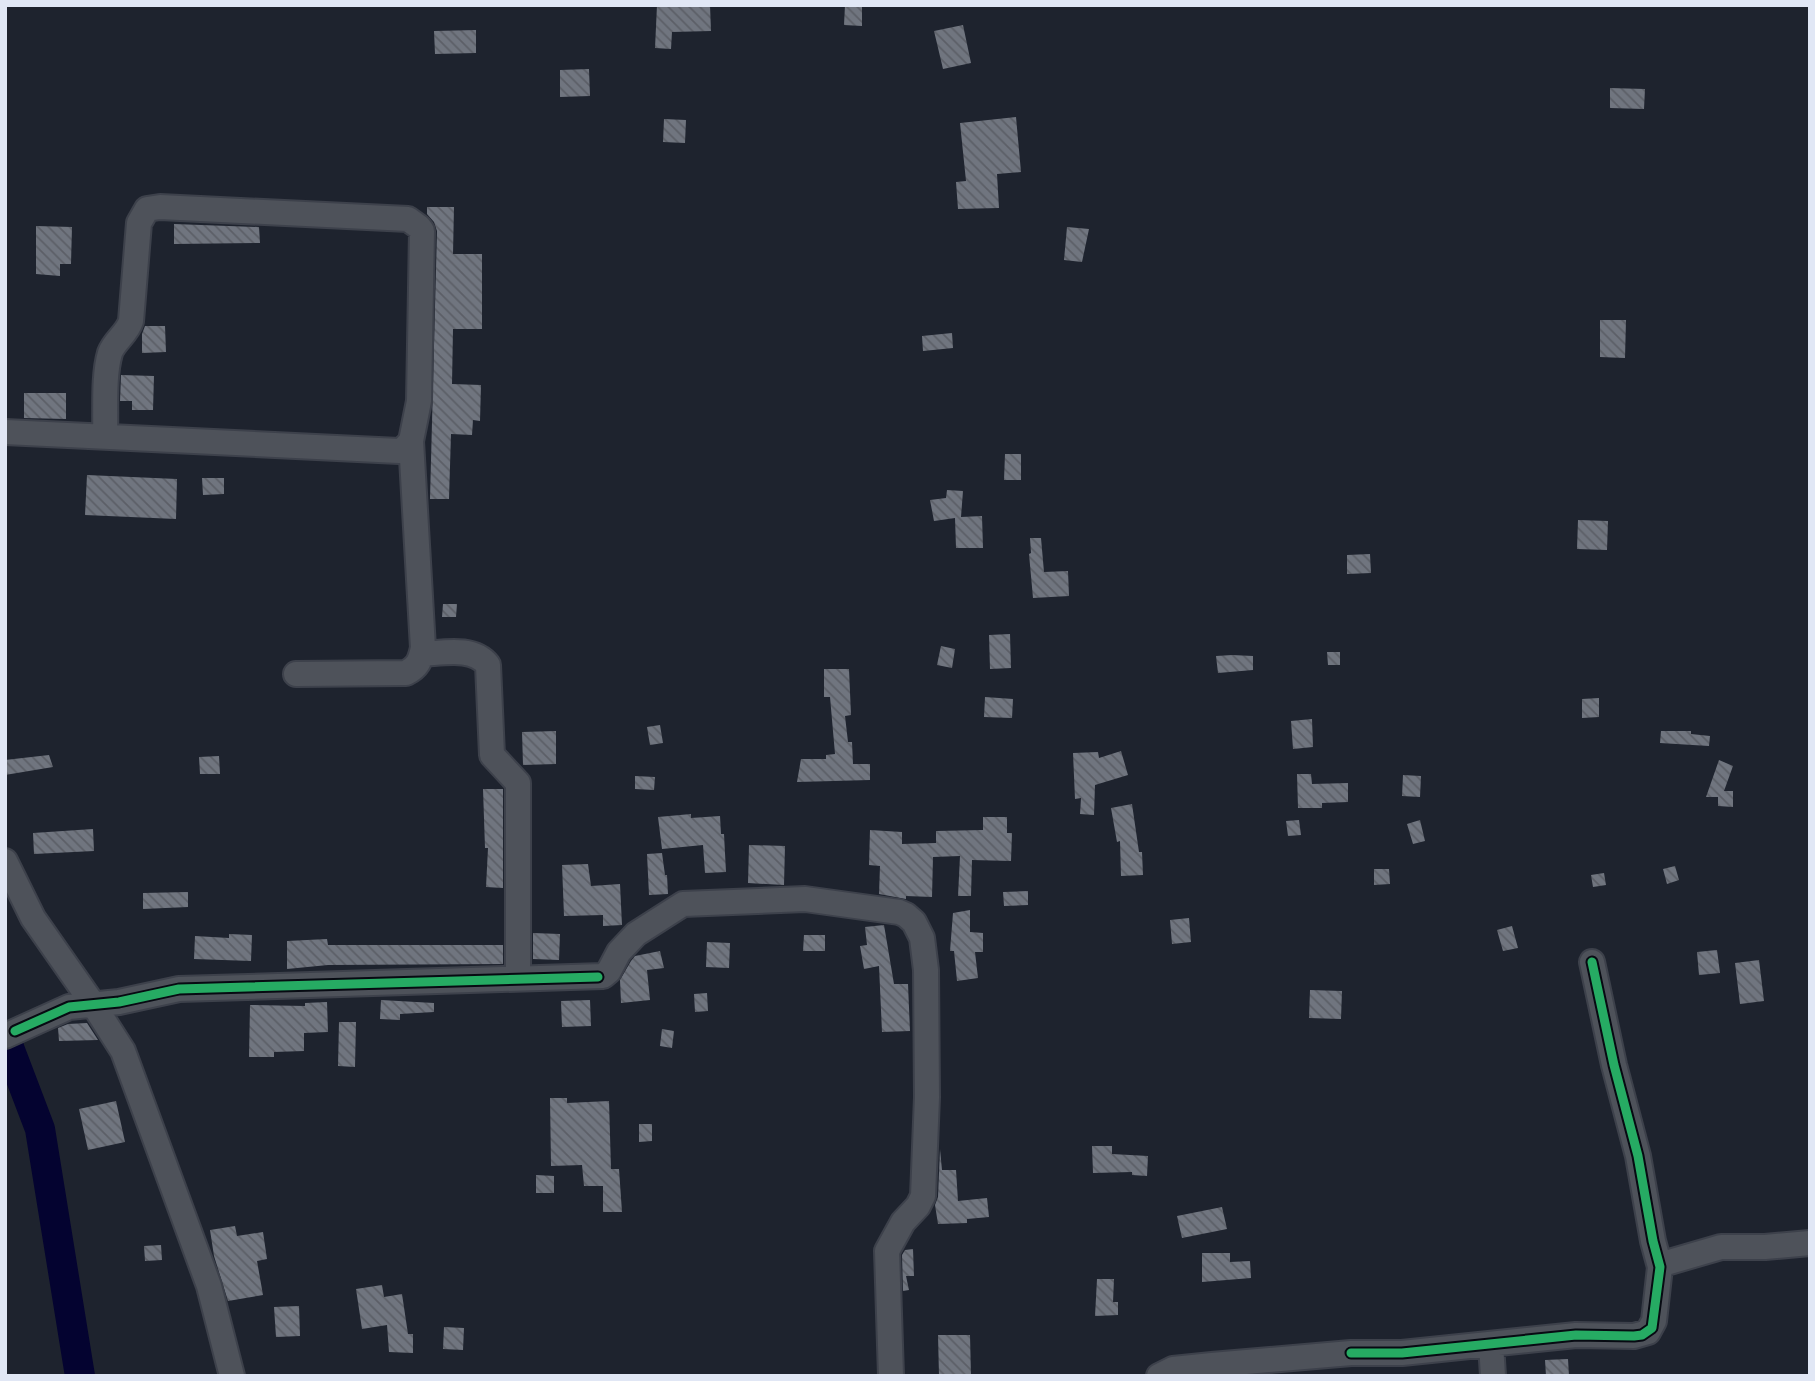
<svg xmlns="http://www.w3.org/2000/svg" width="1815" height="1381" viewBox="0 0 1815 1381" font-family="'IBM Plex Serif',serif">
<defs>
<pattern id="building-back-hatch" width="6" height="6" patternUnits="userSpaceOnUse" patternTransform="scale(1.75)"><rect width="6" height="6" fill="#70757f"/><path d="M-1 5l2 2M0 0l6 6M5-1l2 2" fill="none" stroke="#5c5f67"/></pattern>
</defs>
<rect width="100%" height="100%" fill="#1e232e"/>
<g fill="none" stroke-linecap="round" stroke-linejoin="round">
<path stroke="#040330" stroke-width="30" d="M5,1037L40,1129L80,1376"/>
</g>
<path fill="url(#building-back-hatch)" d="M657,5H710L711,31L672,32L671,49L655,48Z
M845,5H862V26L844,25Z
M963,25L971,63L943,69L934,31Z
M476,30V53L435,54L434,31Z
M589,69L590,96L560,97V70Z
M1610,88L1645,89L1644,109L1610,108Z
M1016,117L1021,172L997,174L999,208L958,209L956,182L966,181L960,123Z
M664,119L686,120L685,143L663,142Z
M427,207H454L453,254H482V329H453L452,384L481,385L480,421L473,420L472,435L451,434L449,499H430L437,231L434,222L427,214Z
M174,224L259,227L260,243L174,244Z
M36,226L72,227L71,264H60V276L36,274Z
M1067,227L1089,229L1082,262L1064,260Z
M1600,320H1626L1625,358L1600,357Z
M145,326H165L166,352L142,353V334Z
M952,333L953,348L923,351L922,336Z
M121,375L154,376L153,410H132V401H120Z
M24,393H66V419L24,418Z
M1005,454H1021V480H1004Z
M87,475L177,479L176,519L85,515Z
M202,478H224V494L203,495Z
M947,490L963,491L961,517L982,516L983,548H956L955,518L934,521L930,500L946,498Z
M1578,520L1608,521L1607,550L1577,549Z
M1030,538H1041L1044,572L1068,571L1069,596L1033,598L1029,554L1031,553Z
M1370,554L1371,573L1347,574V555Z
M443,604H457L456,617H442Z
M1010,634L1011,668L990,669L989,635Z
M941,646L955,649L952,668L937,665Z
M1327,652H1340V665H1328Z
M1232,655L1253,656V670L1218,673L1216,656Z
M824,669H849L851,715L845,716L848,742H852L853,764H870V780L797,782L801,759H826V755L835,754L830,697H824Z
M985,697L1013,699L1012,718L984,717Z
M1599,698V717L1582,718V699Z
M1312,719L1313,747L1293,749L1291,721Z
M660,725L663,743L650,745L647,727Z
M556,731V764L523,765L522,732Z
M1661,731H1691V734L1710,736L1709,746L1660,743Z
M1121,751L1128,775L1095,785L1094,815L1080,814L1081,798L1075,799L1073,753L1098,752L1099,758Z
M49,755L53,767L5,775V760Z
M219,756L220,774H200L199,757Z
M1719,760L1733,766L1724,791H1733V807L1718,806V797H1706Z
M1297,774H1311L1312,784L1348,783V802L1322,803V808H1298Z
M1403,775L1421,776L1420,797L1402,796Z
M635,776L655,777L654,790L635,789Z
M483,789H503V888L486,887L488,848H485Z
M1132,804L1139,852H1142L1143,875L1121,876L1120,841L1117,842L1111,808Z
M691,814V818L720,816L721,834H724L726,872L705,873L703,845L662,849L658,817Z
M983,817H1007V833H1012L1011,861L972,860L971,896H958L960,856L933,857L932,897L906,896V899L879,894L880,866L869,865L870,830L902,832V844L936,843V831L983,830Z
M1299,820L1301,835L1288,836L1286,821Z
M1420,820L1425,841L1413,844L1407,824Z
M93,829L94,851L34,854L33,833Z
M749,845L785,846L784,885L748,883Z
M662,853L665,875H667L668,894L649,895L647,854Z
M588,864L591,886L620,884L622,925L603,926V915L564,916L562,865Z
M1675,866L1679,880L1667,884L1663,869Z
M1374,869H1389L1390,884L1374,885Z
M1604,873L1606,885L1593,887L1591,875Z
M1028,891V905L1004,906L1003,892Z
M188,892V907L143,909V893Z
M970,910V932L983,933V952H975L978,978L957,981L954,951H950L953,913Z
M1189,918L1191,942L1172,944L1170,920Z
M884,925L894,984H908L910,1031L882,1032L879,966L864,969L860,946L867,945L865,927Z
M1512,926L1518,948L1503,951L1497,930Z
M533,933L560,934L559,960L533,959Z
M229,934L252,935L251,961L194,959L195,936L229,938Z
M804,935H825V951H803Z
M327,939L328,945H503V964L328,965L287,969V941Z
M707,942L730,943L729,968L706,967Z
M1717,950L1720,973L1699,975L1697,952Z
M660,951L664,968L647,970L650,1000L621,1003L620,980L631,961L635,956Z
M1759,960L1764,1001L1740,1004L1735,963Z
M1310,990L1342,991L1341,1019L1309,1018Z
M707,993L708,1011L695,1012L694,994Z
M381,1000L434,1003V1012L400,1014V1020L380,1019Z
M590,1000L591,1026L562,1027L561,1001Z
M327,1002L328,1032L304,1033V1051L274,1052V1057H249L250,1005L305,1006V1003Z
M339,1022H356L355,1067L338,1066Z
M87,1023L98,1040L59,1041L58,1028L68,1024Z
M662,1029L674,1031L672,1048L660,1046Z
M550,1098H567V1103L609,1101L611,1169H619L622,1212H603V1186H584L582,1165L551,1166Z
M116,1101L125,1142L88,1150L79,1109Z
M639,1124H652V1141L639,1142Z
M1092,1146H1112V1154L1148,1156L1147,1176L1132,1175V1172L1093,1173Z
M940,1149L942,1170H956L958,1201L987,1198L989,1217L967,1219V1223L938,1224L935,1205L938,1197Z
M536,1175L554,1176V1193H536Z
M1222,1207L1227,1229L1182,1238L1177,1216Z
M235,1226L237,1236L263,1232L267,1259L257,1261L263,1295L228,1301L214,1256L210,1230Z
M161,1245L162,1260L145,1261L144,1246Z
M913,1249L914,1276H906L909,1290L903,1291L902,1255L905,1250Z
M1202,1253H1230V1262L1250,1261L1251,1278L1202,1282Z
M1097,1279H1114L1113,1302H1118V1315L1095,1316Z
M382,1285L384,1297L402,1294L408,1334H413V1353L389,1352L387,1325L362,1329L356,1289Z
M299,1306L300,1336L276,1337L274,1307Z
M444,1327L464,1328L463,1350L443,1349Z
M938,1335H970L971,1376H939Z
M1568,1359L1569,1376H1546L1545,1360Z"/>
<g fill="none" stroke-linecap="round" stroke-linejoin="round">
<defs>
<path id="minor" d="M5,432L399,451L404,449L411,441L419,401L422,231L419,227L408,219L160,207L147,209L139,223L131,321C127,334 114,341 110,353C103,377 106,412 105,436
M422,654C443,653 473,646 488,665L492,755L518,783V978
M296,674L406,673C418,667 420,661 423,648L411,441
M5,861L33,918L93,1004L123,1051L209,1286L232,1376
M5,1036L69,1007L119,1002L179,989L603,976L609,971L619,952L636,934L683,904L805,899L899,912L906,915L914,922L922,938L926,970L927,1097L923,1196L918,1206L903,1222L887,1251L891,1376
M1660,1267L1666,1263L1721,1247H1765L1810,1243
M1491,1344L1493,1376
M1159,1376L1173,1369L1212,1365L1351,1353H1402L1576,1335L1634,1336L1648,1332L1654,1321L1660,1267L1653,1241L1638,1156L1614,1065L1592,962"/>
</defs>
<use href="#minor" stroke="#3d414b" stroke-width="28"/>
<use href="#minor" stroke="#4e525a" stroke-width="24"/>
<defs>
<path id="cycleway" d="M15,1031L69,1007L119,1002L179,989L598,977
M1351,1353H1402L1576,1335L1634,1336L1642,1335L1652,1328L1660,1267L1653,1241L1638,1156L1614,1065L1592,962"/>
</defs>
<use href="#cycleway" stroke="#070a12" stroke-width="13"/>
<use href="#cycleway" stroke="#26ab63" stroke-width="9"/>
</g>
<rect width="1815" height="1381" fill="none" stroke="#e1e7f5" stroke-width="14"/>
</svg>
